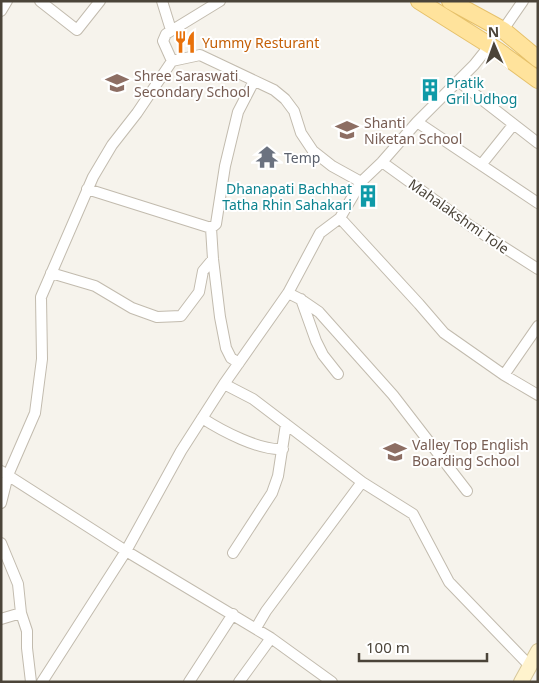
<svg xmlns="http://www.w3.org/2000/svg" width="539" height="683" viewBox="0 0 539 683" font-family="'Noto Sans',sans-serif">
<rect width="100%" height="100%" fill="#f6f3ec"/>
<g fill="none" stroke-linecap="round" stroke-linejoin="round">
<defs>
<path id="street" d="M40,1L77,30L100,1
M162,1L171,30
M1,11L7,1
M503,30L523,1
M172,61L200,55L274,90L285,99L294,111L301,133L313,151L332,166L361,182
M458,81L538,143
M417,122L538,203
M382,162L472,227L538,269
M481,165L513,125
M87,189L211,228L216,224L225,166L238,112L254,81
M340,218L419,304L444,333L504,375L538,395
M211,228L213,259L220,317L226,348L231,358L239,363
M51,273L95,286L132,308L157,317L181,316L199,292L203,271L213,259
M288,293L300,299L319,312L393,395L467,491
M301,299L316,341L323,355L338,374
M504,375L538,326
M224,384L253,399L362,482L266,611L256,628
M202,418C222,431 260,451 283,449
M1,471L126,551L271,638L332,682
M362,482L413,514L449,582L530,666
M1,503L8,475L35,413L42,359L41,297L93,177L112,145L137,113L172,61L163,41L166,34L220,1
M1,543L18,584L21,613L27,631V648L31,682
M233,553L272,493L278,476L286,424
M1,619L21,613
M42,682L126,551L181,451L224,384L288,293L320,233L340,218L361,182L382,162L417,122L474,65L490,45
M189,682L233,614
M239,682L271,638"/>
<path id="secondary" d="M521,682L538,651"/>
<path id="primary" d="M419,1L497,50L538,80
M450,1L503,30L538,59"/>
</defs>
<use href="#street" stroke="#c2bbae" stroke-width="12"/>
<use href="#secondary" stroke="#d6c79b" stroke-width="16"/>
<use href="#primary" stroke="#e6c16a" stroke-width="18"/>
<use href="#street" stroke="#fff" stroke-width="10"/>
<use href="#secondary" stroke="#fff3cd" stroke-width="14"/>
<use href="#primary" stroke="#ffe39c" stroke-width="16"/>
</g>
<defs>
<symbol id="restaurant-bare" viewBox="-9 -9 18 18"><path d="M-5-6h1v4h1v-4h1v4h1v-4h1v5L-1.5 .5V6h-2V.5L-5-1ZM5-6V6H3V1.5H1.5Q1.5-4 5-6Z" fill="#e8710a" stroke="#fff" stroke-width="2.5" paint-order="stroke"/></symbol>
<symbol id="school-bare" viewBox="-9 -9 18 18"><path d="M0-5L7-2L0 1L-7-2ZM-4 1L0 2.5L4 1V4Q0 6-4 4Z" fill="#8d6e63" stroke="#fff" stroke-width="2.5" paint-order="stroke"/></symbol>
<symbol id="building-bare" viewBox="-9 -9 18 18"><path d="M-4-6H4V6H1V3H-1V6H-4ZM-2.5-4.3h1.7v1.8h-1.7ZM.8-4.3h1.7v1.8H.8ZM-2.5-1h1.7V.8h-1.7ZM.8-1h1.7V.8H.8Z" fill="#0f9aa8" stroke="#fff" stroke-width="2.5" paint-order="stroke"/></symbol>
<symbol id="temple-bare" viewBox="-9 -9 18 18"><path d="M0-6L5-2H3V0L6.5 2.5H4V6H1.5V3h-3V6H-4V2.5H-6.5L-3 0V-2H-5Z" fill="#6b7280" stroke="#fff" stroke-width="2.5" paint-order="stroke"/></symbol>
</defs>
<g fill-rule="evenodd">
<use href="#restaurant-bare" x="169" y="26" width="32" height="32"/>
<use href="#school-bare" x="101" y="67" width="32" height="32"/>
<use href="#building-bare" x="414" y="74" width="32" height="32"/>
<use href="#school-bare" x="331" y="114" width="32" height="32"/>
<use href="#temple-bare" x="251" y="141" width="32" height="32"/>
<use href="#building-bare" x="352" y="180" width="32" height="32"/>
<use href="#school-bare" x="379" y="436" width="32" height="32"/>
</g>
<g text-anchor="middle" dominant-baseline="central" stroke-width="4" stroke-linejoin="round" paint-order="stroke">
<g font-size="14" fill="#c56008" stroke="#fff" text-anchor="start">
<text x="202" y="42">Yummy Resturant</text>
</g>
<g font-size="14" fill="#785e54" stroke="#fff" text-anchor="start">
<text x="134" y="75">Shree Saraswati<tspan x="134" dy="16">Secondary School</tspan></text>
<text x="364" y="122">Shanti<tspan x="364" dy="16">Niketan School</tspan></text>
<text x="412" y="444">Valley Top English<tspan x="412" dy="16">Boarding School</tspan></text>
</g>
<g font-size="14" fill="#0d838f" stroke="#fff" text-anchor="start">
<text x="446" y="82">Pratik<tspan x="446" dy="16">Gril Udhog</tspan></text>
<text x="352" y="188" text-anchor="end">Dhanapati Bachhat<tspan x="352" dy="16">Tatha Rhin Sahakari</tspan></text>
</g>
<g font-size="14" fill="#5b616d" stroke="#fff" text-anchor="start">
<text x="284" y="157">Temp</text>
</g>
<g font-size="14" fill="#4b4439" stroke="#fff">
<text transform="translate(459 216) rotate(35)">Mahalakshmi Tole</text>
</g>
</g>
<rect width="539" height="683" fill="none" stroke="#4b4439" stroke-width="5"/>
<g transform="translate(494 45) rotate(358)" stroke="#ffffff" stroke-width="4" paint-order="stroke">
<path d="M0-4L9 19L0 12L-9 19Z" fill="#4b4439"/>
<text y="-8" font-size="14" font-weight="bold" text-anchor="middle" fill="#4b4439">N</text>
</g>
<path d="M359 653v8h128v-8" fill="none" stroke="#4b4439" stroke-width="2.5"/>
<text x="366" y="653" font-size="15" fill="#4b4439" stroke="#ffffff" stroke-width="4" paint-order="stroke">100 m</text>
</svg>
